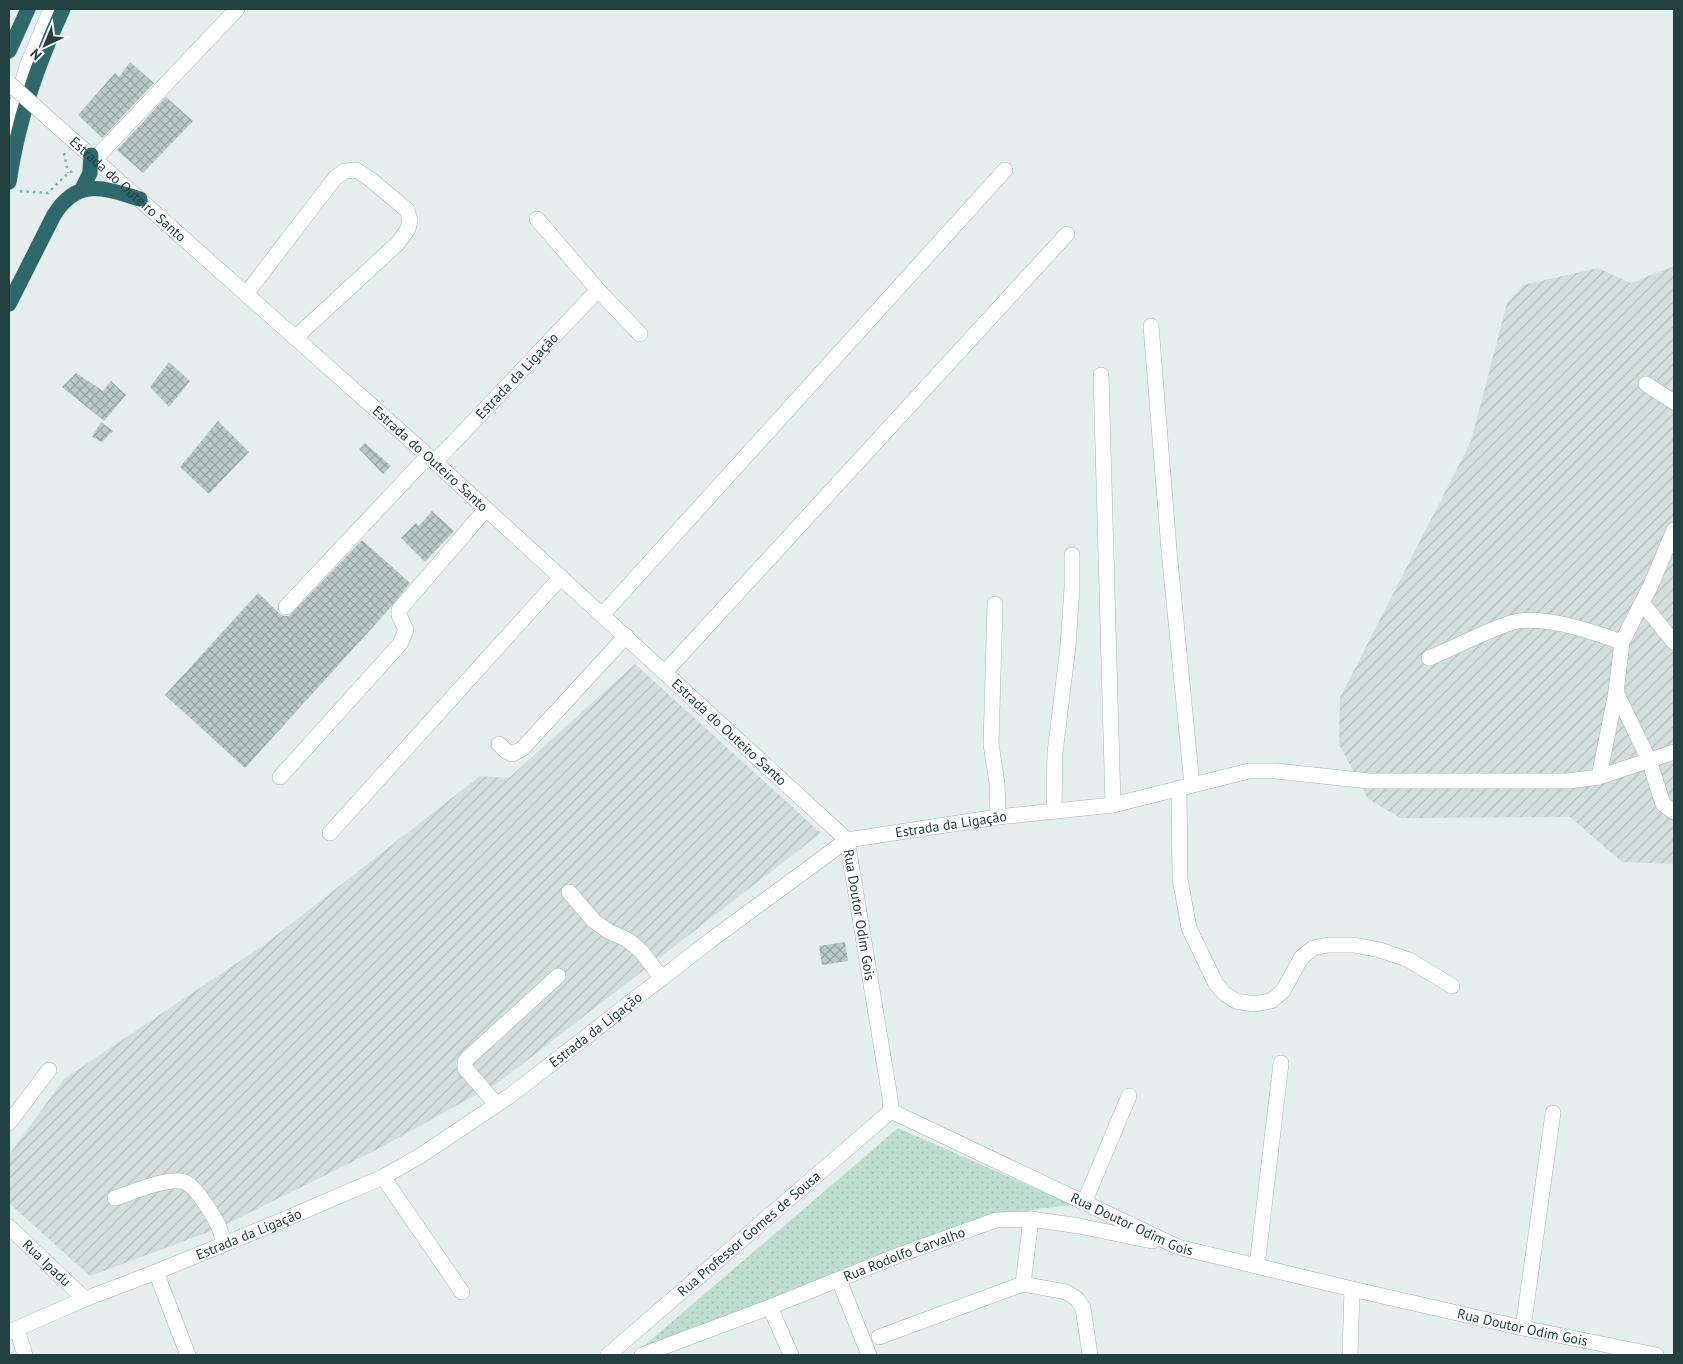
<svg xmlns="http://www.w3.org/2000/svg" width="1683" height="1364" viewBox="0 0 1683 1364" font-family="'PT Sans',sans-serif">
<defs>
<pattern id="industrial-furrows" width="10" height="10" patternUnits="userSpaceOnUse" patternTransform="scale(1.25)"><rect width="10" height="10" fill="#d2dedc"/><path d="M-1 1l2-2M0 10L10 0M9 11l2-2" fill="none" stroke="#b4c0be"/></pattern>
<pattern id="park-dots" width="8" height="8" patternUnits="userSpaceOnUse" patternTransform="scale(1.25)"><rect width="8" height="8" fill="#bedfcf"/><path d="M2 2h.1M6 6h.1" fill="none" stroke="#a3c0b3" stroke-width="1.8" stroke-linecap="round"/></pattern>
<pattern id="building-cross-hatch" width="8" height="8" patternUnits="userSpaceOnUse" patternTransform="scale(1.25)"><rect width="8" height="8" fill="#bac9c6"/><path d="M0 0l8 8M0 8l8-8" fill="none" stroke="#97a5a2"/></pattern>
</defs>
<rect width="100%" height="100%" fill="#e4eeec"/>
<path fill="url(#industrial-furrows)" d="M1674,266V864L1622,862L1570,817L1401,818L1368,799L1339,744L1340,698L1471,441L1507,303L1523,285L1598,268L1631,283Z
M635,664L821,833L499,1082L380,1148L219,1228L90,1276L9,1203V1155L64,1079L264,945L480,776L509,778Z"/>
<path fill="url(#park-dots)" d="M898,1128L1073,1205L1037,1209L978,1222L638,1351Z"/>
<path fill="url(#building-cross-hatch)" d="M130,62L154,83L102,138L78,115L115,73L119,77Z
M166,97L193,121L143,173L117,150Z
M169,362L190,381L169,407L150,387Z
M76,373L103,391L111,381L126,395L104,421L62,387Z
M218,421L249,452L209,494L180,467Z
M101,422L113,431L102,442L92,437Z
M365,443L391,466L383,474L359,449Z
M432,511L454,531L425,562L401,538L416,523L419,526Z
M362,540L410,583L391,607L245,768L165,695L258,593L280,614L284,616H289Z
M845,942L848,961L822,965L819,946Z"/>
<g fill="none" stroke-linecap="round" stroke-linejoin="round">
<defs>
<g id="minor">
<path id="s1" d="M57,126L435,462L847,840"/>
<path d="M9,133L27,66L51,9"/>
<path d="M95,159L237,9"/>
<path d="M537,219L598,290L640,334"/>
<path d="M246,294L335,178L345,171L356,170L370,179L407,210L410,220L408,229L398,243L295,338"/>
<path d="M1151,326L1169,550L1192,785"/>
<path d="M1101,375L1113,805"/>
<path d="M1646,384L1674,402"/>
<path id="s2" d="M435,462L598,290"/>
<path d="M1642,603L1674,642"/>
<path d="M995,604L991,744L997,783L998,817"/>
<path d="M286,607L428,456"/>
<path d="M602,615L1005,170"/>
<path d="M1429,658C1455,647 1484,632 1510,623C1541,613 1592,632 1622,642"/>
<path d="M665,672L1067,234"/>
<path d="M1616,692L1649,760L1663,804L1674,812"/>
<path d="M499,744L506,751L512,754L522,749L626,636"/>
<path d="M280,777L400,644L406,630L399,615V610L486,509"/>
<path d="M1599,777L1616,692L1622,642L1651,585L1674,530"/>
<path d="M1179,788L1180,879L1189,928L1216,984L1225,994L1236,1001L1253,1004L1271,1001L1283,991L1301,958L1313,948L1328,945H1354L1380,950L1409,960L1452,986"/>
<path d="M1054,811L1055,753L1068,646L1072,588V555"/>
<path d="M330,833L561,577"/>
<path id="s3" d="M847,840L890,1098L891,1111L1178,1247L1352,1289L1523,1328L1656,1355"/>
<path d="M569,892L594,921L608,931L628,940L642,952L661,978"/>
<path d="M496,1104L465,1068V1062L468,1058L558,976"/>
<path d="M9,1123L49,1070"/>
<path d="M383,1177L462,1292"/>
<path d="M115,1198C131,1193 169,1176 185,1182C195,1186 211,1212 216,1221C220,1228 222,1236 224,1243"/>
<path d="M1084,1203L1129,1096"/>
<path id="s4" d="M9,1227L85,1299"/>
<path d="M1257,1266L1281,1063"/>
<path d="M156,1272L188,1355"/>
<path d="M839,1280L869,1355"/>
<path d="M1023,1284L1031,1219"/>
<path d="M770,1307L791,1355"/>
<path d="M1523,1328L1553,1113"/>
<path d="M17,1329L25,1355"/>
<path id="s5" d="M9,1332L85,1299L156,1272L283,1220L383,1177L420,1156L511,1095L711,940L847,840L998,817L1113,805L1249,771H1276L1369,781H1568L1599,777L1674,752"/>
<path d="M879,1337L1023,1284L1066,1292L1077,1299L1083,1308L1090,1355"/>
<path id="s6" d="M608,1355L891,1111"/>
<path id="s7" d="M642,1355L770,1307L899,1255L996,1220L1031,1219L1079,1226L1152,1241"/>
<path d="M1350,1355L1352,1289"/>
</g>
<path id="highway" d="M9,51L28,9
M9,182C18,120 37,66 63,9
M82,189L90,173L91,155
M9,304L54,215C78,177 104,188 140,199"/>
</defs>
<use href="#minor" stroke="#a6b6b5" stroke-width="16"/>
<use href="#highway" stroke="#c1caca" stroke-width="16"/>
<path stroke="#85b1af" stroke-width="2.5" stroke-dasharray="2.5 4" stroke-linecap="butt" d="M64,153L68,173
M20,191L48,193L68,173L76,170"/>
<use href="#minor" stroke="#fff" stroke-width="15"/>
<use href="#highway" stroke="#2f686c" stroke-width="15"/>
<defs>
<path id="minor-bridge" d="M9,83L57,126"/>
</defs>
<use href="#minor-bridge" stroke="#a6b6b5" stroke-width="16" stroke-linecap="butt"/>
<use href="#minor-bridge" stroke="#fff" stroke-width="15"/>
</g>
<g text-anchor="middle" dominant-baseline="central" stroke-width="5" stroke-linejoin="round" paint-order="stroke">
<g font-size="14" fill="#234040" stroke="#f5faf9">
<text stroke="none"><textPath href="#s1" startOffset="95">Estrada do Outeiro Santo</textPath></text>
<text stroke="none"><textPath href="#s2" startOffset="119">Estrada da Ligação</textPath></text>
<text stroke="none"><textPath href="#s1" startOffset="500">Estrada do Outeiro Santo</textPath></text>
<text stroke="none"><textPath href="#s1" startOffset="905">Estrada do Outeiro Santo</textPath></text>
<text stroke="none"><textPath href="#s5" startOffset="1084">Estrada da Ligação</textPath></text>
<text stroke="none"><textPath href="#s3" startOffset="76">Rua Doutor Odim Gois</textPath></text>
<text stroke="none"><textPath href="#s5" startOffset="664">Estrada da Ligação</textPath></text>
<text stroke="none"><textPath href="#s3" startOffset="541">Rua Doutor Odim Gois</textPath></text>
<text stroke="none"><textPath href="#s5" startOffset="259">Estrada da Ligação</textPath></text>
<text stroke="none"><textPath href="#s6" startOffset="186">Rua Professor Gomes de Sousa</textPath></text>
<text stroke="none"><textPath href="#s7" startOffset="281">Rua Rodolfo Carvalho</textPath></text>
<text stroke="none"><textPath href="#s4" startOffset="52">Rua Ipadu</textPath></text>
<text stroke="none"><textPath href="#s3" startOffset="946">Rua Doutor Odim Gois</textPath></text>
</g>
</g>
<rect width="1683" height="1364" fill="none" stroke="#234040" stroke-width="20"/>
<g transform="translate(45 45) rotate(224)" stroke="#f5faf9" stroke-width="4" paint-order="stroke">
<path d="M0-4L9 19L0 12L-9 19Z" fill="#234040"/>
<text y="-8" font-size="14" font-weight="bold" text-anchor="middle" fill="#234040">N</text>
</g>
</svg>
